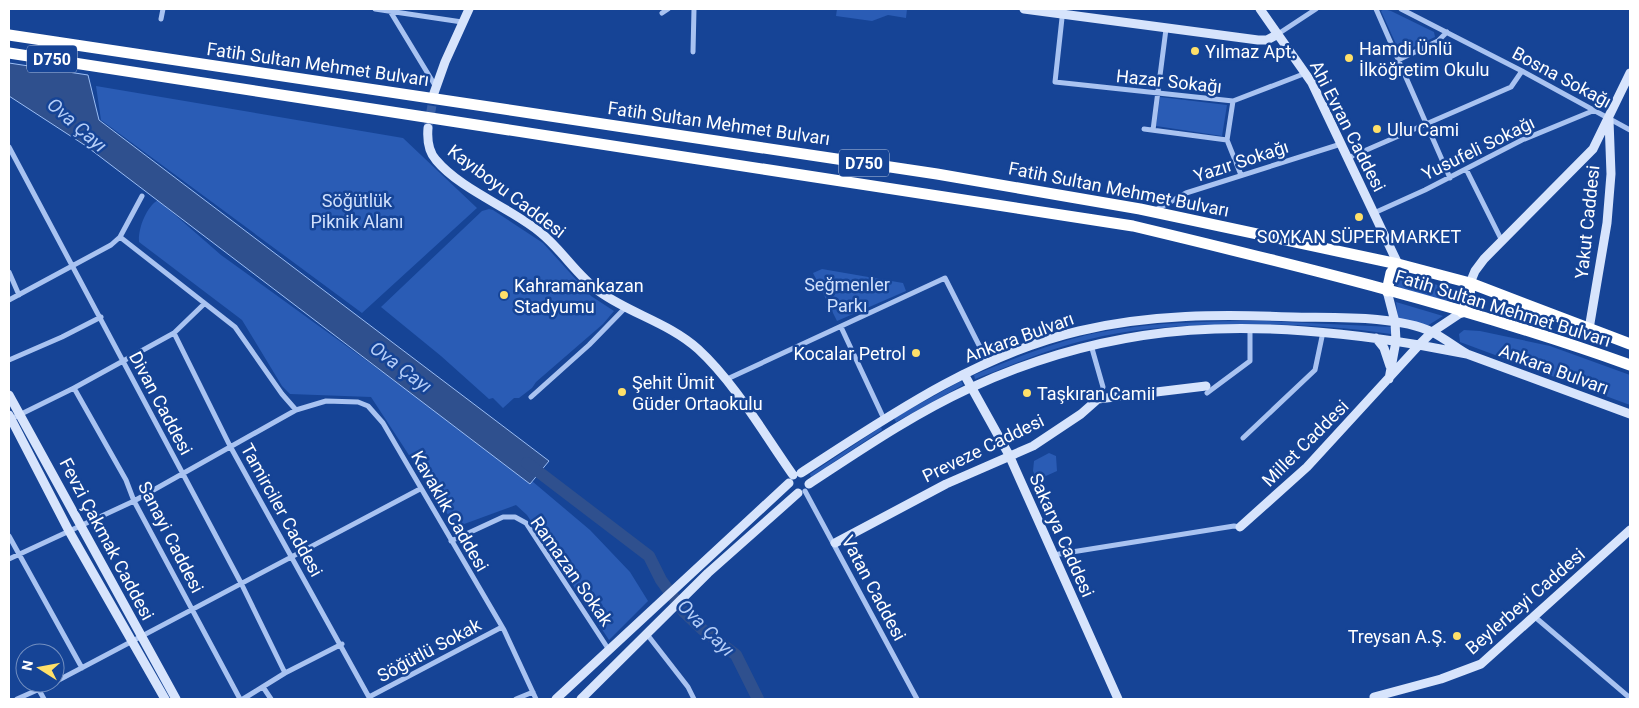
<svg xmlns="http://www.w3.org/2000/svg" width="1639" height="708" viewBox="0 0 1639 708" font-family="Roboto,sans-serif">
<rect width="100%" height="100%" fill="#164496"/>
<path fill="#2a5cb5" d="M837,9H907L906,18L888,15L872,21L836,16Z
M1384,9L1391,11L1434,32L1435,37L1400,53L1381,11Z
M96,86L403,138L477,208L362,313L101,120Z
M1160,97L1227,105L1222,136L1156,126Z
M158,200L221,255L526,476L590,530L630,572L648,601L609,640L527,515L516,505L456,527L371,397L290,394L282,386L242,320L139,242C138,229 146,207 158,200Z
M489,209L493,210L543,243L591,296L614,311L603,324L536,382L532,388L519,398H514L503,408L493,398L489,399L441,356L381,307L482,211Z
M822,269L903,283L906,291L837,321L813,273Z
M1401,275L1452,289L1456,294L1455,299L1445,301L1400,288L1395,284V281Z
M1396,302L1443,316L1427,326L1398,318Z
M1266,321L1392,327L1391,334C1332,325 1274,323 1214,325C1171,326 1128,329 1086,340C1048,349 1012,365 975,379L974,375C1013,359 1054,342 1096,333C1152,322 1209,321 1266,321Z
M1464,330L1480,331L1550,346L1630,375V405L1460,342L1459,334Z
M961,381L963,385L896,422L894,418Z
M881,427L882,430L811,477L810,474Z
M1049,453L1056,456L1057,471L1037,480L1033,471L1034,461Z"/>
<path fill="#2f508e" stroke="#9bbdf4" d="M9,63L88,75L99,120L549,461L530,484L86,146L9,96Z"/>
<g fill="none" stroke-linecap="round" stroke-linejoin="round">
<path stroke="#2f508e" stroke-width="12" d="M527,463L649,556L661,580L684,612L702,629L736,655L758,699"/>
<path stroke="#3960a6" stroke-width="9" stroke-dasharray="9 4.5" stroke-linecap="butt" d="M428,128L434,94"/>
<path stroke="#a9c3f1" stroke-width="5" d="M375,9L462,22
M1063,9L1055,82L1233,101L1306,73
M1376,9L1450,178
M1401,9L1522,71L1630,130
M390,11L436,87
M662,13L668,9
M161,19L163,9
M1278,34L1316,9
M693,52L694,9
M1398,60L1438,41L1447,32
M1233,101L1227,140L1241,175
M1144,129L1227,140
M1153,130L1166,29
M9,147L241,583L285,673
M1348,158L1511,87L1522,71
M1466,169L1502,241
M1154,211L1186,193L1341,144
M1374,213L1425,190L1522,140L1595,110
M120,237L235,327L282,394L296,410
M9,272L19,295
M9,300L111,245L120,237L142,196
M841,327L884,419
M174,333L230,446L370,699
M1091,345L1103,387L1099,399
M9,360L62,337L101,317
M725,380L945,278L988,363
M74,388L126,480L134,501L240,699
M1207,393L1250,361V328
M531,397L589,345L626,307
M9,420L74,388L174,333L204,304
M1243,438L1315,370L1323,332
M805,491L917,699
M9,536L82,668
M451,541L503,517H515L526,523L609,650
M1053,555L1234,526L1240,527
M9,559L134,501L296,410L326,401L358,402L368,406L383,423L504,630L536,699
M1535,617L1630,698
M646,633L688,687L694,699
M55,682L420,489
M263,687L271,699
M39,690L44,699
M369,697L502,627
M17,699L53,683
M243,699L285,673L342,644
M516,699L533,692"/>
<path stroke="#d7e4fc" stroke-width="9" d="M1024,9L1258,40H1267L1278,34
M1260,9L1312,83L1398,264
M434,93L445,62L469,9
M428,128C427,140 428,151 436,160C461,190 511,208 541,233C563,251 577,276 600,292C631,314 669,323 698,349C735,383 764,434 793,475
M1470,283L1475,271L1484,259L1593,149L1630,73
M1387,291L1395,322L1396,341L1389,379
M1589,329L1607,223L1611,174L1609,120
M1376,338L1384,348L1390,366
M964,374L1009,455L1118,699
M9,395L176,699
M9,415L69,531L165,699
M801,473C887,417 977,355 1079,331C1149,314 1222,314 1293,317C1332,318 1397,315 1432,332C1444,338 1455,347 1467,354
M809,484C861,450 912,415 968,389C1120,318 1258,318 1419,345L1432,332L1462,312
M1240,527L1307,467L1419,345L1467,354L1630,414
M835,543L946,484L1033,446L1081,414L1098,399L1206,386
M1374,697L1441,679L1481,664L1630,530
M556,699L789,483
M581,699L708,573L798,493"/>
<path stroke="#fff" stroke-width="11" d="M9,35L937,174L1140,209L1398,264L1470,283L1630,344
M9,53L1133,226C1300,266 1468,307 1630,365
M1387,291L1391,273L1398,264
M1462,312L1469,298L1470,283"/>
</g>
<g fill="#ffe069" stroke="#164496" stroke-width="2">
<circle cx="1195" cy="51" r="5"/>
<circle cx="1349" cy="58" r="5"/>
<circle cx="1377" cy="129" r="5"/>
<circle cx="1359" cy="217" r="5"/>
<circle cx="504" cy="295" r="5"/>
<circle cx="916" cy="353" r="5"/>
<circle cx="622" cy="392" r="5"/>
<circle cx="1027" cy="393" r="5"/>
<circle cx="1457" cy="636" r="5"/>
</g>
<g text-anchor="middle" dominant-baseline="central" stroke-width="5" stroke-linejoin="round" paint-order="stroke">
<g fill="#164496" stroke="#b9c7e0" stroke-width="1">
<rect x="27" y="45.5" width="50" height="27" rx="4"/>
<rect x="839" y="149.5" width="50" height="27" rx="4"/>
</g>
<g font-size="16" font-weight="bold" fill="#fff">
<text x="52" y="59">D750</text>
<text x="864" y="163">D750</text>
</g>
<g font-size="18" fill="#fff" stroke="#164496" text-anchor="start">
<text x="1359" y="48">Hamdi Ünlü<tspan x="1359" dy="21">İlköğretim Okulu</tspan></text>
<text x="1205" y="51">Yılmaz Apt.</text>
<text x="1387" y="129">Ulu Cami</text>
<text x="1359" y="236" text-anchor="middle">SOYKAN SÜPER MARKET</text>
<text x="514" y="285">Kahramankazan<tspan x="514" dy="21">Stadyumu</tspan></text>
<text x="906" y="353" text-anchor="end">Kocalar Petrol</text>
<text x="632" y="382">Şehit Ümit<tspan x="632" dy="21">Güder Ortaokulu</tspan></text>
<text x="1037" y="393">Taşkıran Camii</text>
<text x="1447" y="636" text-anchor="end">Treysan A.Ş.</text>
</g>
<g font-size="18" fill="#fff" stroke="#164496">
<text transform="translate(318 64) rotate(8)">Fatih Sultan Mehmet Bulvarı</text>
<text transform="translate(1562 77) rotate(28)">Bosna Sokağı</text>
<text transform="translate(1169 81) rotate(6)">Hazar Sokağı</text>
<text transform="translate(719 123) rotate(8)">Fatih Sultan Mehmet Bulvarı</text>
<text transform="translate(1348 126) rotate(63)">Ahi Evran Caddesi</text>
<text transform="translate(1478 148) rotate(-26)">Yusufeli Sokağı</text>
<text transform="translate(1241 161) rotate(-18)">Yazır Sokağı</text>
<text transform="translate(1119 189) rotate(11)">Fatih Sultan Mehmet Bulvarı</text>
<text transform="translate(507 191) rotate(37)">Kayıboyu Caddesi</text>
<text transform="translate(1587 222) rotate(-84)">Yakut Caddesi</text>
<text transform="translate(1503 308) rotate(17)">Fatih Sultan Mehmet Bulvarı</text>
<text transform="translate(1019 337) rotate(-20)">Ankara Bulvarı</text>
<text transform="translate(1554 369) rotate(20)">Ankara Bulvarı</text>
<text transform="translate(161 403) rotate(62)">Divan Caddesi</text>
<text transform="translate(1305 443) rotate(-45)">Millet Caddesi</text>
<text transform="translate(983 448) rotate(-26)">Preveze Caddesi</text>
<text transform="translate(282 510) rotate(61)">Tamirciler Caddesi</text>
<text transform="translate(450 511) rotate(60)">Kavaklık Caddesi</text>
<text transform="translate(1062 535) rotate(66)">Sakarya Caddesi</text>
<text transform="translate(171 537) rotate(63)">Sanayi Caddesi</text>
<text transform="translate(107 539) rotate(62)">Fevzi Çakmak Caddesi</text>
<text transform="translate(572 571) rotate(55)">Ramazan Sokak</text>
<text transform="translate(874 588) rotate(62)">Vatan Caddesi</text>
<text transform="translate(1525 601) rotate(-41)">Beylerbeyi Caddesi</text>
<text transform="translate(429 650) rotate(-28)">Söğütlü Sokak</text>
</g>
<g font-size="18" fill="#d0e0fc" stroke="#164496">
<text x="357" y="200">Söğütlük<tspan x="357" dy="21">Piknik Alanı</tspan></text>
<text x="847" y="284">Seğmenler<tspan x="847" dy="21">Parkı</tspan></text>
</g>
<g font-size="19" font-style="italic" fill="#b5cef8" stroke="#164496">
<text transform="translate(77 125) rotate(41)">Ova Çayı</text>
<text transform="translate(401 367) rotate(37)">Ova Çayı</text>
<text transform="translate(706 628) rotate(45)">Ova Çayı</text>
</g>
</g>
<rect width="1639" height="708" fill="none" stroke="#ffffff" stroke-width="20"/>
<g transform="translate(40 668) rotate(281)"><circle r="24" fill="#164496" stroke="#738fc0"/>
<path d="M0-4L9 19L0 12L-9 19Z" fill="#ffe069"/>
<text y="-8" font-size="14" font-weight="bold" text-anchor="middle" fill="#ffffff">N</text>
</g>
</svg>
